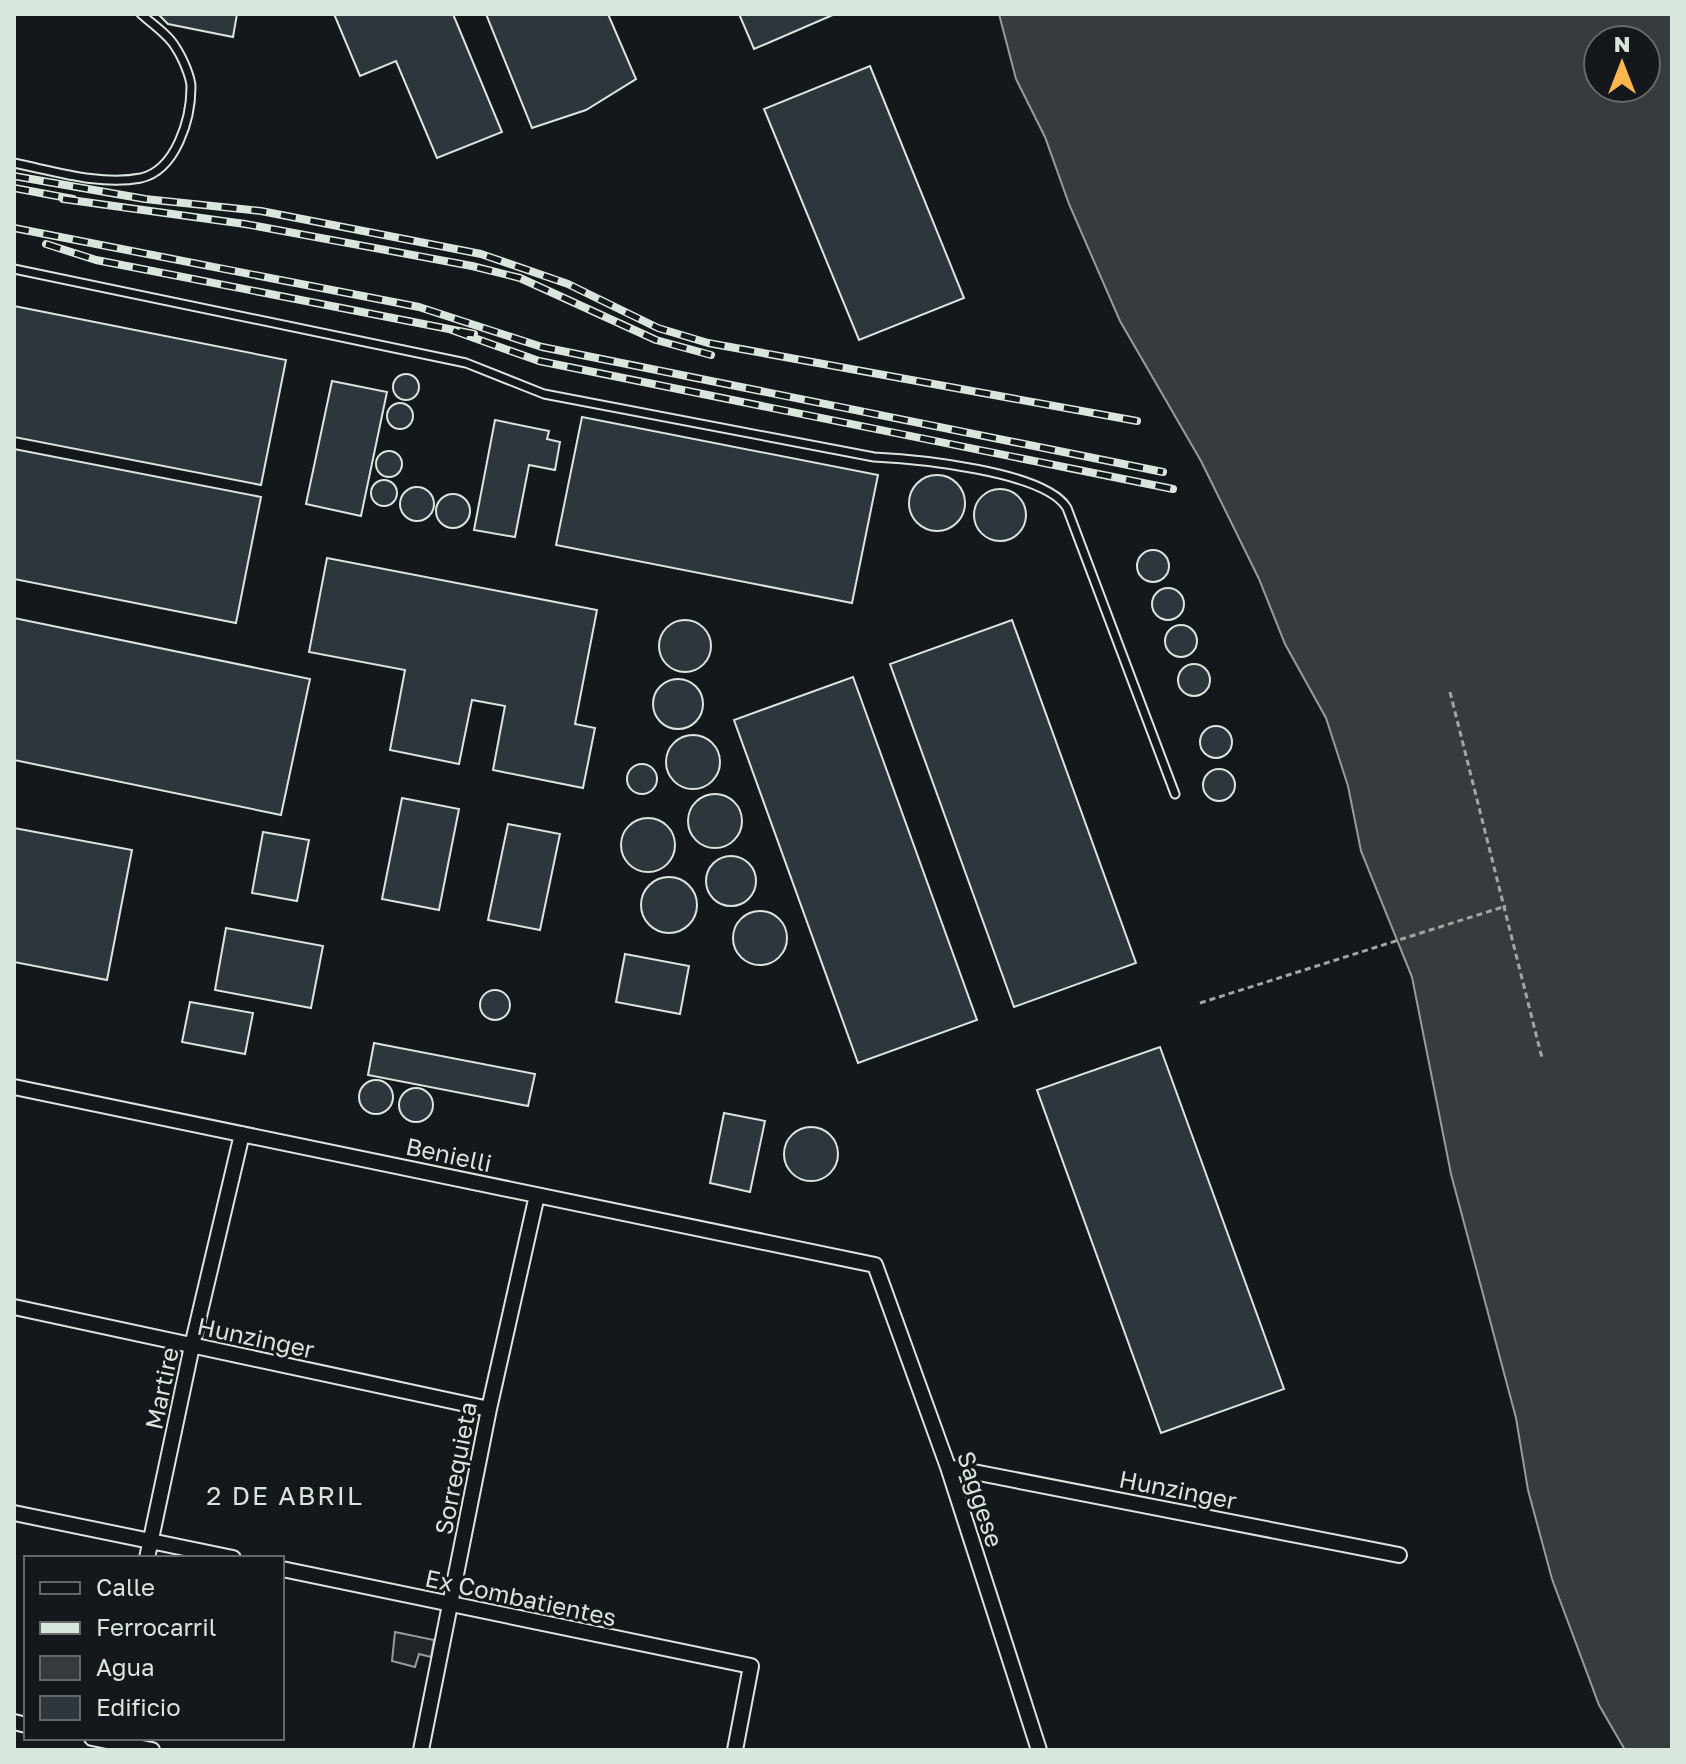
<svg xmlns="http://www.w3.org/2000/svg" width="1686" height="1764" viewBox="0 0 1686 1764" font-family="'Golos Text',sans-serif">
<rect width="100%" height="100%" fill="#14181c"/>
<path fill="#202428" stroke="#939e99" stroke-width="2" d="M395,1632L434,1640L431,1657L419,1654L415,1667L392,1661Z"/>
<path fill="#363b3e" stroke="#939e99" stroke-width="2" fill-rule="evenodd" d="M999,14H1672V1750H1625L1599,1705L1552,1579L1528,1490L1516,1418L1451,1174L1412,977L1361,851L1348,786L1326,718L1285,644L1259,579L1201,461L1120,321L1069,204L1045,137L1016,79ZM1598,40H1646V88H1598Z"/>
<path fill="#2c363c" stroke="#d8e6dc" stroke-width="2" d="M158,14H237L233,37L168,24Z
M334,14H453L502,132L437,158L396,61L360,76Z
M486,14H608L636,79L586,110L532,128Z
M739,14H835L754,49Z
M870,66L964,298L859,340L764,109Z
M14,306L286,360L261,485L14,437Z
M393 387a13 13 0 1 1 26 0a13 13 0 1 1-26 0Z
M332,381L387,392L361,516L306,504Z
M387 416a13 13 0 1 1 26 0a13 13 0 1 1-26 0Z
M582,417L878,475L852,603L556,545Z
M495,420L549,431L547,439L560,442L555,470L529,465L515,537L474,530Z
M14,449L261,497L236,623L14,579Z
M376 464a13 13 0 1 1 26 0a13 13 0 1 1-26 0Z
M909 503a28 28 0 1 1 56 0a28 28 0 1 1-56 0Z
M371 493a13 13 0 1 1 26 0a13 13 0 1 1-26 0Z
M400 504a17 17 0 1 1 34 0a17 17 0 1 1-34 0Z
M974 515a26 26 0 1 1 52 0a26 26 0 1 1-52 0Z
M436 511a17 17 0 1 1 34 0a17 17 0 1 1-34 0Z
M1137 566a16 16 0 1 1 32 0a16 16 0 1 1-32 0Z
M327,558L597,610L575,724L595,728L583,788L493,770L505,706L472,700L459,764L390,750L405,670L309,652Z
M1152 604a16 16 0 1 1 32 0a16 16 0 1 1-32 0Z
M14,618L310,679L281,815L14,760Z
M659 646a26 26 0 1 1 52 0a26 26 0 1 1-52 0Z
M1012,620L1136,963L1014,1007L890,664Z
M1165 641a16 16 0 1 1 32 0a16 16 0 1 1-32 0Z
M1178 680a16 16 0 1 1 32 0a16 16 0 1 1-32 0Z
M853,677L977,1020L858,1063L734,720Z
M653 704a25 25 0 1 1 50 0a25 25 0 1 1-50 0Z
M1200 742a16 16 0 1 1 32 0a16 16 0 1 1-32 0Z
M666 762a27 27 0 1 1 54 0a27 27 0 1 1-54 0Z
M627 779a15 15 0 1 1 30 0a15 15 0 1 1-30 0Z
M1203 785a16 16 0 1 1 32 0a16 16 0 1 1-32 0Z
M688 821a27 27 0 1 1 54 0a27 27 0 1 1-54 0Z
M402,798L459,809L439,910L382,899Z
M621 845a27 27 0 1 1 54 0a27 27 0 1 1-54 0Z
M508,824L560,834L540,930L488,920Z
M14,828L132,850L107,980L14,962Z
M263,832L309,840L297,901L252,893Z
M706 881a25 25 0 1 1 50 0a25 25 0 1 1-50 0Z
M641 905a28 28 0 1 1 56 0a28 28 0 1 1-56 0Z
M733 938a27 27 0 1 1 54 0a27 27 0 1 1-54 0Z
M226,928L323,946L311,1008L215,990Z
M625,954L689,966L680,1014L616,1002Z
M480 1005a15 15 0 1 1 30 0a15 15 0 1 1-30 0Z
M190,1002L253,1013L245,1054L182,1042Z
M374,1043L535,1074L528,1106L368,1075Z
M1160,1047L1284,1389L1161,1433L1037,1090Z
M359 1097a17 17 0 1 1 34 0a17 17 0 1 1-34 0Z
M399 1105a17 17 0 1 1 34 0a17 17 0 1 1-34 0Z
M724,1113L765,1121L750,1192L710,1183Z
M784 1154a27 27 0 1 1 54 0a27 27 0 1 1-54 0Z"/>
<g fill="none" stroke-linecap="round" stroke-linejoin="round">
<defs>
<path id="lane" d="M14,163C54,171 100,186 141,178C176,170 191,119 191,87C191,77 182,57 176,48C169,35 152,24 141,14
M14,269L466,363L544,394L874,457C916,459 1045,471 1067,508L1175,794"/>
<path id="street" d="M14,1087L875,1265L948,1467L1039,1750
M14,1307L489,1409
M948,1467L1399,1555
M14,1513L233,1558
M147,1558L192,1346L242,1134
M282,1569L751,1666L735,1750
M14,1722L26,1725
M92,1738L152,1750
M421,1750L489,1409L537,1195"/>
</defs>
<use href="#lane" stroke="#d8e6dc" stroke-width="11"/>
<use href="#street" stroke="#d8e6dc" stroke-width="18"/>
<path stroke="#9da8a2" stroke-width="3" stroke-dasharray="6 4" stroke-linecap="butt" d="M1450,692L1542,1058
M1200,1003L1506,906"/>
<use href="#lane" stroke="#14181c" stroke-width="7"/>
<use href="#street" stroke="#14181c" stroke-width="14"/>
<defs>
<path id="rail" d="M14,176L145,199L261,211L481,254L568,284L658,328L708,343L1137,421
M14,188L73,199
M63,199L245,224L472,266L520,278L656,340L711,355
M14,228L419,307L542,347L1163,472
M46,244L96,260L449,329
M474,334L449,329L539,361L1173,489"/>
</defs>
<use href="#rail" stroke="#d8e6dc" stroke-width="8"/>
<use href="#rail" stroke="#14181c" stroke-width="5" stroke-dasharray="15" stroke-linecap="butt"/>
</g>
<g text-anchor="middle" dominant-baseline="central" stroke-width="6" stroke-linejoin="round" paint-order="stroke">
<g font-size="24" fill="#d8e6dc" stroke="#14181c">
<text transform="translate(449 1154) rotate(12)">Benielli</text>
<text transform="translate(256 1337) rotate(12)">Hunzinger</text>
<text transform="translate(161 1388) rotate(-78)">Martire</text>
<text transform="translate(455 1468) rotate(-79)">Sorrequieta</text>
<text transform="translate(1178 1489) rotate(11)">Hunzinger</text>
<text transform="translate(981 1499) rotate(72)">Saggese</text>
<text transform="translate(521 1597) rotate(12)">Ex Combatientes</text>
</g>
<g font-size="26" letter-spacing="2" fill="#d8e6dc" stroke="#14181c">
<text x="285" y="1495">2 DE ABRIL</text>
</g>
</g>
<rect width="1686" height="1764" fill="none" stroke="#d8e6dc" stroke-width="32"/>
<rect x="24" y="1556" width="260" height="184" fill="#14181c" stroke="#626a69" stroke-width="2"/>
<rect x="40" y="1582" width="40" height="12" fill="#14181c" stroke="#626a69" stroke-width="2"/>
<text x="96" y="1596" font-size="24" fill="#d8e6dc">Calle</text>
<rect x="40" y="1622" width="40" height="12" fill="#d8e6dc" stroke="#626a69" stroke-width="2"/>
<text x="96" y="1636" font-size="24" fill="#d8e6dc">Ferrocarril</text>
<rect x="40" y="1656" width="40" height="24" fill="#363b3e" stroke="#626a69" stroke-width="2"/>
<text x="96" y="1676" font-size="24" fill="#d8e6dc">Agua</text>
<rect x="40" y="1696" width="40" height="24" fill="#2c363c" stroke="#626a69" stroke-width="2"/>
<text x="96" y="1716" font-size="24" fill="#d8e6dc">Edificio</text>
<g transform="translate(1622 64)"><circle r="38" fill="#14181c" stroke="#626a69" stroke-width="2"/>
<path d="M0-6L14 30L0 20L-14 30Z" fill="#ffb74d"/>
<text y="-12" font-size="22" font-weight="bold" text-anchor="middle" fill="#d8e6dc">N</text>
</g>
</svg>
